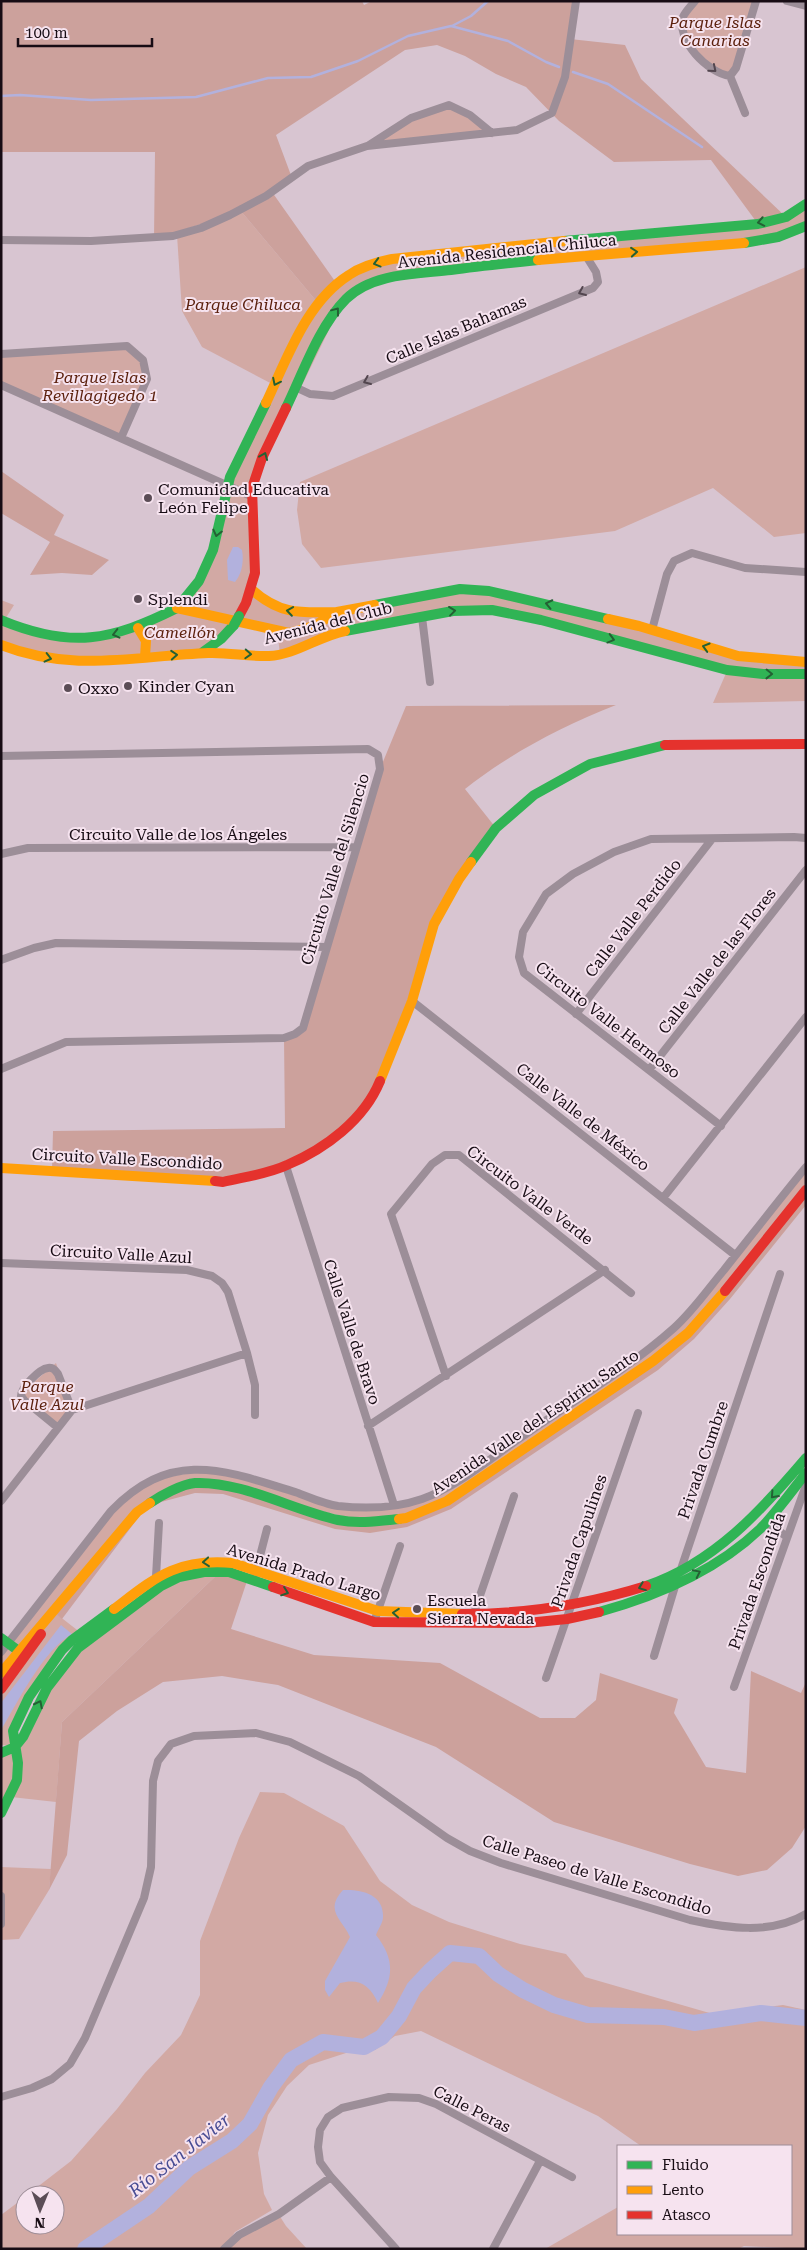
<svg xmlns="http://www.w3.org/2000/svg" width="807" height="2250" viewBox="0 0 807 2250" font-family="'Roboto Serif',serif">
<rect width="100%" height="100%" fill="#d8c5d1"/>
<path fill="#d2a9a4" d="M695,1H756L730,76L720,75L682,35L683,16Z
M449,105L492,133L367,146L411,118Z
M806,204V226L777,239L586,256L370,284L342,303L252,488L253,591L275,608L337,612L460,589L489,591L738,656L806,662V701L713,703L727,671L492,610L341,631L280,654L277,630L235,621L202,652L145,656L139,628L187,608L184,603L199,581L227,485L274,385L202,347L182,311L177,235L240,210L318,303L370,264L758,224Z
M806,267V533L774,537L713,488L615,531L321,568L302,544L297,510L300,482Z
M127,346L143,360L147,379L121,438L1,385V354Z
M1,600L14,605L4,621L52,637L138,629L145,657L57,660L1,645Z
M806,1167V1191L688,1333L447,1501L406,1518L370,1522L193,1483L137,1512L54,1612L81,1633L72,1640L12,1731L15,1746L68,1659L179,1577L219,1573L62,1722L56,1802L11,1797L1,1809V1753L14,1746L1,1745V1689L39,1637L1,1673V1652L111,1511L152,1480L211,1469L336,1506L369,1508L423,1499L458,1481L675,1327Z
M56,1363L72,1410L57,1426L17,1397Z
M260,1792L284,1793L344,1826L380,1881L412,1905L449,1922L520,1944L566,1954L585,1977L713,2014L783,2005L806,2010V2249L744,2246L738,2249H545L618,2207V2234H791V2146H641L598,2116L421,2031L395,2036L375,2050L346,2053L309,2065L287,2086L268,2115L258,2153L264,2194L272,2210L235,2232L223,2249H1V2215L25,2197V2225H55V2195H27L71,2161L117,2109L145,2073L181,2035L200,1995V1941L239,1838Z
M1,1867L51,1869L49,1890L19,1939L1,1940Z
M279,2215L286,2226L307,2249H225L240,2236Z"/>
<path fill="#cca19c" d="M1,1H362L364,5L372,1H576L570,39L625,45L641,79L786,217L758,224L711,160L614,162L559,121L526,87L496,74L465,56L437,45L405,50L276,135L292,178L272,192L337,284L318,303L240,210L230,215L154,239L155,152H1Z
M1,471L64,515L54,535L109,560L92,575L62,573L30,575L50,542L1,513Z
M616,705C561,727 512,752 465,789L496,828L434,924L378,1085L351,1123L286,1166L223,1182L52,1170L53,1131L285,1128L284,1038L303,1028L380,769L406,706Z
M806,1191V1205L730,1299L694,1339L658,1370L451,1509L407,1527L370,1533L335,1529L223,1494L195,1493L161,1502L141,1514L62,1619L54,1612L137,1512L193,1483L226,1486L339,1520L406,1518L447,1501L688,1333Z
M219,1573L247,1581L231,1629L314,1655L440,1663L540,1718H575L596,1700L600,1673L678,1699L674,1713L706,1767L746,1773L751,1671L801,1693L806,1682V1826L792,1848L767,1870L738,1876L690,1864L554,1822L436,1747L278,1685L222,1676L163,1682L117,1711L79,1741L67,1855L49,1890L62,1722Z"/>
<path fill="#b2b1dd" d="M233,547H238L242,550C244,561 242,574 235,582L228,580L227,560Z
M61,1625L72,1634C43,1650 18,1702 1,1730V1703Z
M343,1890C361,1889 384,1894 383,1917C383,1923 378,1929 376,1935C395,1959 394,1978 378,2003C370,1985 359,1978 340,1983L329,1997L325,1990V1981L350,1937C342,1919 324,1911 343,1890Z"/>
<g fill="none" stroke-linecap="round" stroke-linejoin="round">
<path stroke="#b2b1dd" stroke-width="2.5" d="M452,26L471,16L488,1
M573,72L608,84L702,147
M1,96L20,95L91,100L196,97L268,78L311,77L358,61L408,36L451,26L508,41L546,62L559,67"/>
<path stroke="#b2b1dd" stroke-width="16" d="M85,2249L149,2206L189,2168L232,2141L250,2124L271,2087L291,2060L323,2042L364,2047L382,2037L399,2016L414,1988L430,1971L450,1953L479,1956L498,1974L523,1990L554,2005L588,2015L664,2017L694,2023L761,2013L806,2018"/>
<path stroke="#9c8e98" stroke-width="8" d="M695,1C691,6 685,12 683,17C676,41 708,73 730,76
M787,1L806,6
M730,76L736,68L756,1
M730,76L745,113
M369,145L411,118L449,105L470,115L492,133
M1,240L91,241L173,236L201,228L230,215L266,196L308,166L367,146L517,130L552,113L565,77L576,1
M1,354L127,346L143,360L147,379L121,438
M1,385L251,496
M295,387L310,394L333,396L593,288L598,282L596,272L586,256
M422,617L430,682
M652,630L667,574L674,561L692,553L745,568L806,572
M1,756L368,749L378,755L380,769L303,1028L295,1034L284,1038L66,1042L1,1069
M1,854L28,848L356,847
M1,960L34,948L56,943L327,947
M412,1001L735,1255
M576,1014L712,839
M649,1070L806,870
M721,1126L524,973L519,957L523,932L546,894L573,874L614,852L651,839L794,837L806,838
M286,1166L394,1505
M663,1198L806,1017
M1,1263L187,1270L212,1276L222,1283L228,1292L247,1353L255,1385V1415
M446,1376L391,1214L432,1164L445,1155H459L631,1293
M368,1426L605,1270
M57,1427L24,1400L21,1396C21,1388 39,1369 48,1368C53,1367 55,1370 58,1374L72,1410
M1,1501L72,1410L247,1353
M762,1526L775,1528L787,1537
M680,1572L780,1274
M255,1575L267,1529
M156,1577L159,1523
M472,1619L514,1496
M374,1622L400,1546
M1,1652L111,1511C172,1448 224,1470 298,1493C311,1498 325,1504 338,1506C365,1509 396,1508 422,1499C457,1487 492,1457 523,1436C573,1401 628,1369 674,1328C693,1311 708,1289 724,1270C751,1236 778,1201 806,1167
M654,1656L676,1583
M546,1678L638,1413
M734,1687L806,1485
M1,1896V1924
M1,2097L32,2088L52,2079L70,2064L85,2038L144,1898L151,1867L153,1781L158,1761L171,1744L194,1736L256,1733L290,1742L359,1776L447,1838L470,1851L501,1863L690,1920C727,1928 771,1935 806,1914
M224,2249L239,2235L279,2214L331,2177
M396,2249L331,2177L320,2162L318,2147L320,2130L328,2117L342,2108L389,2097L419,2098L436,2104L572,2177
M493,2249L540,2161"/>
<path stroke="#30b455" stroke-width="10" d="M564,241L758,224L786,217L806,204
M744,243L778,237L806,226
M286,408C303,373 319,326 346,299C372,273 417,274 451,270C480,266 509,263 538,260
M375,605L460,589L489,591L608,619
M177,608L199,581L213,550L230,477L266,403
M1,620C71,649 111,641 177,608H184
M345,631L453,611L492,610L541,620L727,670L763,674H806
M203,652L221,639L234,625
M471,862L496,828L534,795L590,764L665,745
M150,1503C160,1496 182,1484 195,1483C242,1481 292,1510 338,1520C358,1524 379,1521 399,1519
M646,1586C714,1563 761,1511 806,1458
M599,1612C657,1596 716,1571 760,1529C777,1512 791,1492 806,1473
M1,1638L16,1649
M1,1753L15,1747L23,1737L47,1688L78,1648L161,1586L179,1577L204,1572H229L273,1587
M1,1813L17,1780L18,1763L13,1731L29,1697L62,1650L72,1640L114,1609"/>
<path stroke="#ff9f0a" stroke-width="10" d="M538,260L744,243
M266,403C287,359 306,302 349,275C362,266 377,262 392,259L564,241
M251,589C280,615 300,613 337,612
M177,608L289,633L314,626L337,612L375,605
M608,619L639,626L738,656L806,662
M138,628L146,641L145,657
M1,645C72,673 135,656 208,653C228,652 249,657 269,656C295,655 319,636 345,631
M380,1081L412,1001L434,924L459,879L471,862
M1,1168L215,1181
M399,1519L406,1518L447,1501L653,1361L688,1333L725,1291
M114,1609C156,1577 177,1558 233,1563L378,1611L462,1614
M1,1673L137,1512L150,1503"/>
<path stroke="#e5322d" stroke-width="10" d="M239,616L246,603L255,573L252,488L262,458L286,408
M665,745L806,744
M215,1181L223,1182C244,1177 268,1174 287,1165C325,1149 364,1120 380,1081
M725,1291L806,1190
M273,1587L374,1622L527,1623L567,1619L599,1612
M462,1614C525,1614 585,1605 646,1586
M1,1689L41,1634"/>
<path stroke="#30b455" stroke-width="10" d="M234,625L239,616"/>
</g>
<defs><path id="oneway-chevron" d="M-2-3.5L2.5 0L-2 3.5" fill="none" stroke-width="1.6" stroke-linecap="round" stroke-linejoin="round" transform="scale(1.25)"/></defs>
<g stroke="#53464f">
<use href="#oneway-chevron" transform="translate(713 69) rotate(40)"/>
<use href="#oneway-chevron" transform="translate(582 292) rotate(157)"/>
<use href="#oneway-chevron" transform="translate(367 381) rotate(157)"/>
</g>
<g stroke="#246034">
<use href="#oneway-chevron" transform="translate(761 222) rotate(169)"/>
<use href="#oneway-chevron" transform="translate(634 252) rotate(-5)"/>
<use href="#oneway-chevron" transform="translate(377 263) rotate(165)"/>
<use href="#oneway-chevron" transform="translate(336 311) rotate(-53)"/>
<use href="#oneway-chevron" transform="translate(276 382) rotate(116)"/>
<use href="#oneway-chevron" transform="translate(264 456) rotate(-67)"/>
<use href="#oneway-chevron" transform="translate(217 533) rotate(103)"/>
<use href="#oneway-chevron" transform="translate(549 604) rotate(-168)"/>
<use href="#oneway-chevron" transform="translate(290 611) rotate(-172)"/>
<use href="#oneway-chevron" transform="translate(452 611) rotate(-7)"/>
<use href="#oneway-chevron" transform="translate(116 634) rotate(166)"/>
<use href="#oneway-chevron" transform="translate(611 639) rotate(15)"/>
<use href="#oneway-chevron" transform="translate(706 647) rotate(-164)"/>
<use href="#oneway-chevron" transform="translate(248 654) rotate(3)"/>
<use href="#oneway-chevron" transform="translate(174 655) rotate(-4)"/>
<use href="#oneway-chevron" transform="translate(48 658) rotate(14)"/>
<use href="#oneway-chevron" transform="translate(769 674) rotate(1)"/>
<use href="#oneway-chevron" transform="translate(774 1495) rotate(132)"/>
<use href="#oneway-chevron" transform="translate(206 1562) rotate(175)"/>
<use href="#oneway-chevron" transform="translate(697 1573) rotate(-26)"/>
<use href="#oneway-chevron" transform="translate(642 1587) rotate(159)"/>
<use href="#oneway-chevron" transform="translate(285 1592) rotate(19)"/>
<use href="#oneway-chevron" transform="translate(396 1613) rotate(-176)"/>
<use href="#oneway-chevron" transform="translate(39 1704) rotate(-63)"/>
</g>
<g fill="#5b4d56" stroke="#f6e3ef" stroke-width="2">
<circle cx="148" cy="498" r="5"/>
<circle cx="138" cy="599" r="5"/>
<circle cx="128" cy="686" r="5"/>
<circle cx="68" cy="688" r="5"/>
<circle cx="417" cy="1609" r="5"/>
</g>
<g text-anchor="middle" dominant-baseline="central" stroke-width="4" stroke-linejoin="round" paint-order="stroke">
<g font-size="16" font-style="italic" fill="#5c210e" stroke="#f6e3ef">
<text x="715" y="22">Parque Islas<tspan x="715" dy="18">Canarias</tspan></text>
<text x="243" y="304">Parque Chiluca</text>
<text x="100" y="377">Parque Islas<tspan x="100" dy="18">Revillagigedo 1</tspan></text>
<text x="180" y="632">Camellón</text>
<text x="47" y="1386">Parque<tspan x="47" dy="18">Valle Azul</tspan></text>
</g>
<g font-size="16" fill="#170c14" stroke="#f6e3ef">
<text transform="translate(507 251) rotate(-6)">Avenida Residencial Chiluca</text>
<text transform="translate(456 330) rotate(-23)">Calle Islas Bahamas</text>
<text transform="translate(328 623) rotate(-14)">Avenida del Club</text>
<text x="178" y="834">Circuito Valle de los Ángeles</text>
<text transform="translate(335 869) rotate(-73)">Circuito Valle del Silencio</text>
<text transform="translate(633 918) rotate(-52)">Calle Valle Perdido</text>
<text transform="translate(717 961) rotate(-52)">Calle Valle de las Flores</text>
<text transform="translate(608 1020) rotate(38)">Circuito Valle Hermoso</text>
<text transform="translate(583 1117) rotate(38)">Calle Valle de México</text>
<text transform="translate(127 1159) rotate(3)">Circuito Valle Escondido</text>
<text transform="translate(530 1195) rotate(37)">Circuito Valle Verde</text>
<text transform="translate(121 1254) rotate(3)">Circuito Valle Azul</text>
<text transform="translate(352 1332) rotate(72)">Calle Valle de Bravo</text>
<text transform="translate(535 1422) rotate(-34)">Avenida Valle del Espíritu Santo</text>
<text transform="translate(703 1460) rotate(-71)">Privada Cumbre</text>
<text transform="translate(579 1541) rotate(-71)">Privada Capulines</text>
<text transform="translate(304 1572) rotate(17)">Avenida Prado Largo</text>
<text transform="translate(757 1581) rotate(-71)">Privada Escondida</text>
<text transform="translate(597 1875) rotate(17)">Calle Paseo de Valle Escondido</text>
<text transform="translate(472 2109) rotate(27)">Calle Peras</text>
</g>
<g font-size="16" fill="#170c14" stroke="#f6e3ef" text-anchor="start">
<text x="158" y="489">Comunidad Educativa<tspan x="158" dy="18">León Felipe</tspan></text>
<text x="148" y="599">Splendi</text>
<text x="138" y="686">Kinder Cyan</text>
<text x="78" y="688">Oxxo</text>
<text x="427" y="1600">Escuela<tspan x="427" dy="18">Sierra Nevada</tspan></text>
</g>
<g font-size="18" font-style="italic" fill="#494d94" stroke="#f6e3ef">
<text transform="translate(179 2155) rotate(-38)">Río San Javier</text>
</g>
</g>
<rect width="807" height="2250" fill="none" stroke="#170c14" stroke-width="5"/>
<rect x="617" y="2145" width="175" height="90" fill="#f6e3ef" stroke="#9d8d97"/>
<rect x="627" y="2161" width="25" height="8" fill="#30b455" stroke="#9d8d97"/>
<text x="662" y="2170" font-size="15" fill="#170c14">Fluido</text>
<rect x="627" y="2186" width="25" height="8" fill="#ff9f0a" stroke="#9d8d97"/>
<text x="662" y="2195" font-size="15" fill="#170c14">Lento</text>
<rect x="627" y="2211" width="25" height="8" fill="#e5322d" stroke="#9d8d97"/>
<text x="662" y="2220" font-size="15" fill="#170c14">Atasco</text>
<g transform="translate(40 2210) rotate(181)"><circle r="24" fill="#f6e3ef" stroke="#9d8d97"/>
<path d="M0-4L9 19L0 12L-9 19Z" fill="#5b4d56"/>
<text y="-8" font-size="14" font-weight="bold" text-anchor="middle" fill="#170c14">N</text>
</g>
<path d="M18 38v8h134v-8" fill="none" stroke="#170c14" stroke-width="2.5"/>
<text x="25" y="38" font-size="15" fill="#170c14" stroke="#f6e3ef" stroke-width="4" paint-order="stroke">100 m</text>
</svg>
